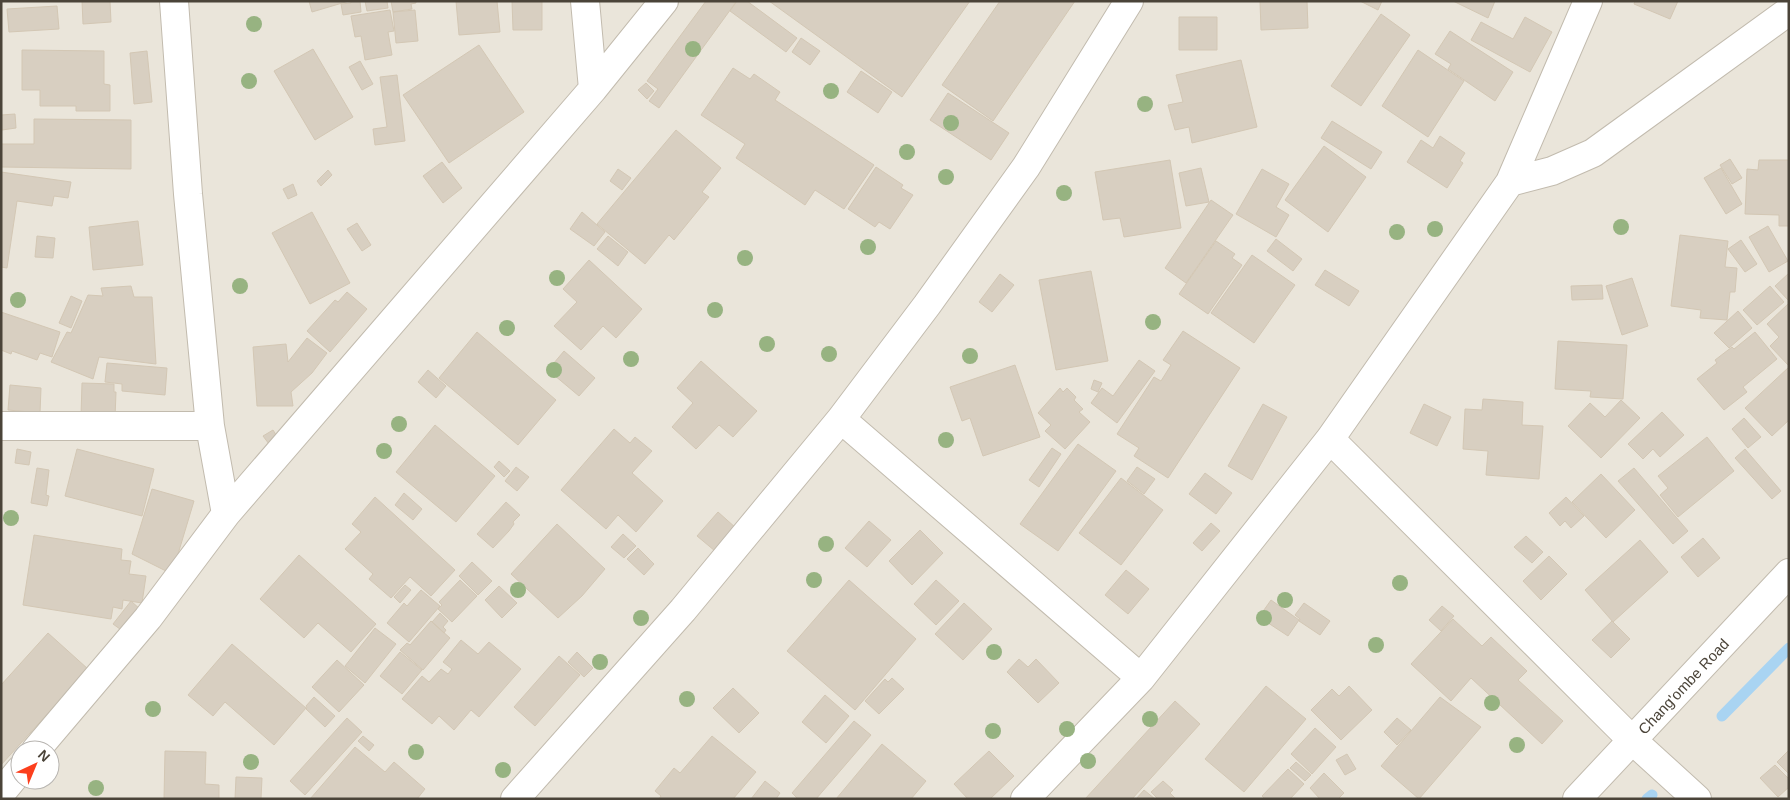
<svg xmlns="http://www.w3.org/2000/svg" width="1790" height="800" viewBox="0 0 1790 800" font-family="Helvetica,sans-serif">
<rect width="100%" height="100%" fill="#f6f3ec"/>
<path fill="#eae5da" fill-rule="evenodd" d="M1,1H1789V799H1ZM20,750H50V780H20Z"/>
<g fill="none" stroke-linecap="round" stroke-linejoin="round">
<path stroke="#a9d4f2" stroke-width="11" d="M1722,716L1789,648
M1647,799L1652,795"/>
</g>
<path fill="#d8cfc1" stroke="#d3c7b4" d="M82,1H110L111,22L83,24Z
M309,1H349L312,12Z
M351,1H360L361,12L343,15L341,4L351,3Z
M365,1H387L388,8L367,11Z
M391,1H416V3L411,4L412,9L393,12Z
M456,1H497L500,32L459,35Z
M512,1H542V30H513Z
M706,1L736,2L659,108L649,101L658,89L647,81Z
M737,1H747L797,38L786,52L730,11Z
M769,1H970L902,97Z
M1000,1H1075L993,121L942,85Z
M1260,1H1307L1308,28L1261,30Z
M1360,1H1382L1378,10Z
M1453,1H1495L1488,18Z
M1635,1H1678L1670,19L1634,4Z
M57,6L59,29L9,32L7,9Z
M390,10L394,31L388,32L392,55L365,60L361,36L355,37L351,16Z
M415,10L418,41L396,43L393,12Z
M1381,14L1410,35L1361,106L1331,86Z
M1179,17H1217V50H1179Z
M1525,17L1552,32L1530,72L1471,40L1481,22L1513,39Z
M1450,31L1513,72L1495,101L1448,69L1451,64L1435,54Z
M801,38L820,51L810,65L792,52Z
M479,45L524,112L449,163L403,95Z
M313,49L353,117L315,140L274,71Z
M22,50L104,51V84L110,85V111H76V106H40V90H22Z
M1418,50L1464,81L1428,137L1382,106Z
M147,51L152,102L134,104L130,53Z
M1241,60L1257,127L1192,143L1189,127L1175,130L1168,105L1183,102L1176,75Z
M360,61L373,84L362,90L349,67Z
M733,68L750,79L754,74L780,92L775,100L874,165L844,209L815,190L805,205L736,158L745,144L701,115Z
M861,71L892,92L878,113L847,92Z
M397,75L405,141L375,145L373,129L387,127L380,77Z
M646,83L654,91L647,99L638,90Z
M948,93L1009,133L991,160L930,120Z
M15,114L16,128L2,130L1,115Z
M34,119L131,120V169L1,167V144H34Z
M1332,121L1382,152L1371,169L1321,138Z
M676,130L721,168L702,192L709,197L674,240L669,235L645,264L597,224Z
M1440,136L1465,153L1460,161L1463,163L1447,188L1407,162L1421,140L1433,148Z
M1324,146L1366,177L1328,232L1285,200Z
M1730,159L1742,178L1732,184L1720,165Z
M1170,160L1181,228L1124,237L1120,218L1103,220L1095,172Z
M1759,160H1789V226H1779V215L1745,214L1747,169L1758,170Z
M442,162L462,188L443,203L423,176Z
M876,167L903,185L901,188L913,195L890,229L879,222L875,227L848,209Z
M1201,168L1209,202L1186,206L1179,173Z
M1721,168L1742,204L1726,214L1704,178Z
M618,169L631,178L622,190L610,181Z
M1262,169L1289,184L1276,207L1289,215L1276,237L1236,214Z
M328,170L332,175L321,186L317,181Z
M1,172L71,182L68,198L54,196L52,206L17,201L7,268L1,267Z
M293,184L297,195L288,199L283,189Z
M1211,200L1233,215L1186,283L1165,268Z
M312,212L350,283L310,304L272,233Z
M582,212L605,232L594,246L570,229Z
M138,221L143,265L93,270L89,227Z
M357,223L371,245L362,251L347,229Z
M1768,226L1788,261L1769,272L1749,237Z
M1680,235L1728,241L1725,267L1737,268L1735,292H1730L1727,320L1700,318L1701,310L1671,306Z
M37,236L55,238L53,258L35,257Z
M608,236L628,252L618,266L597,249Z
M1276,239L1302,259L1293,271L1267,251Z
M1741,240L1757,264L1745,272L1728,249Z
M1216,241L1235,254L1232,258L1242,265L1208,314L1179,294Z
M1252,255L1295,285L1254,343L1211,313Z
M589,260L642,309L616,338L603,326L581,350L554,326L577,302L563,289Z
M1325,270L1359,291L1349,306L1315,285Z
M1091,271L1108,361L1056,370L1039,280Z
M1789,273V299L1788,300L1775,286Z
M1000,274L1014,285L992,312L979,302Z
M1632,278L1648,326L1622,335L1606,286Z
M1602,285L1603,299L1572,300L1571,286Z
M131,286L134,297H152L156,364L99,357L93,379L51,362L67,332L71,333L88,295L103,296L101,288Z
M1770,286L1784,302L1757,325L1743,310Z
M347,292L367,309L330,352L307,331L335,300L338,302Z
M71,296L82,301L71,328L59,323Z
M1789,303V366L1770,346L1779,337L1767,324Z
M1738,311L1752,328L1729,348L1714,333Z
M1,312L60,332L52,357L40,353L37,360L12,351L11,354L1,350Z
M1183,331L1240,368L1168,478L1134,456L1139,448L1117,434L1154,377L1161,381L1171,365L1163,360Z
M477,332L556,400L518,445L439,378Z
M1755,332L1777,359L1743,387L1747,392L1724,410L1697,379L1717,363L1715,360L1732,347L1734,349Z
M307,338L327,353L312,373L291,392L293,406H257L253,347L286,344L288,362Z
M1558,341L1627,345L1623,399L1590,397L1591,391L1555,389Z
M564,351L595,378L579,396L548,370Z
M1139,360L1155,371L1117,423L1091,403L1102,388L1113,396Z
M701,361L757,411L733,437L719,425L696,449L672,427L693,403L677,388Z
M107,363L167,368L165,395L122,391V384L105,382Z
M1015,365L1040,437L983,456L970,418L962,421L950,387Z
M1789,367V420L1772,436L1745,408Z
M428,370L446,386L436,398L418,382Z
M1094,380L1102,383L1098,392L1091,389Z
M82,383L114,384V392H116L115,418L81,416Z
M10,385L41,388L40,413L8,410Z
M1060,388L1063,392L1067,388L1076,397L1074,400L1083,409L1079,412L1090,422L1065,449L1045,431L1051,425L1038,413Z
M1483,399L1523,402L1522,425L1543,426L1539,479L1486,475L1488,451L1463,449L1465,409L1482,410Z
M1621,400L1640,418L1601,458L1568,426L1590,403L1605,417Z
M1263,404L1287,417L1252,480L1228,466Z
M1424,404L1451,417L1437,446L1410,433Z
M1662,412L1684,435L1660,457L1653,449L1643,459L1628,444Z
M1744,418L1761,437L1748,448L1732,429Z
M435,425L495,476L456,522L396,472Z
M614,429L630,443L635,437L652,451L632,473L663,501L636,532L618,515L606,529L561,490Z
M273,430L278,438L269,444L263,436Z
M1707,437L1734,471L1678,517L1660,495L1668,488L1658,476Z
M1078,444L1116,471L1058,551L1020,524Z
M1052,448L1061,454L1039,487L1029,480Z
M17,449L31,452L29,465L15,463Z
M77,449L154,469L142,516L65,496Z
M1745,449L1781,491L1772,499L1735,458Z
M499,461L510,471L504,477L494,467Z
M516,467L529,477L517,491L505,481Z
M1137,467L1155,479L1144,494L1127,481Z
M37,468L49,470L46,495L49,496L47,506L31,503Z
M1634,468L1688,531L1673,544L1618,481Z
M1205,473L1232,493L1216,514L1189,494Z
M1601,474L1635,510L1606,538L1572,502Z
M1121,478L1163,510L1121,565L1079,533Z
M152,489L194,501L172,574L132,554Z
M404,493L422,509L413,520L395,505Z
M375,497L455,570L431,596L410,577L391,598L369,579L373,574L345,549L361,532L352,524Z
M1566,497L1584,516L1571,528L1565,521L1560,526L1549,513Z
M506,502L520,515L513,522L514,524L509,531L493,548L477,534Z
M718,512L736,528L715,551L697,536Z
M869,521L891,540L867,567L845,548Z
M1211,523L1220,531L1202,551L1193,543Z
M557,524L605,569L582,596L558,618L511,574Z
M920,530L943,553L912,585L889,561Z
M623,534L636,546L624,558L611,547Z
M34,535L122,549L121,560L131,561L129,574L146,576L142,603L123,600L122,609L113,607L111,619L23,605Z
M1526,536L1543,552L1532,563L1514,547Z
M1703,538L1720,558L1698,577L1681,557Z
M1640,540L1668,572L1613,622L1585,590Z
M638,548L654,564L644,575L627,559Z
M299,555L376,624L351,652L318,623L304,638L260,599Z
M1549,556L1567,574L1541,600L1523,581Z
M472,562L492,581L478,595L459,576Z
M1126,570L1149,589L1128,614L1105,595Z
M460,580L477,596L452,622L438,609L442,605L439,602Z
M849,580L916,639L855,710L787,651Z
M936,580L959,601L936,625L914,604Z
M405,585L411,590L400,603L394,597Z
M499,586L517,603L502,618L485,600Z
M421,590L440,606L409,642L387,623L404,603L407,606Z
M1271,600L1299,620L1288,636L1259,617Z
M131,601L141,610L124,632L113,624Z
M964,603L992,629L963,660L935,634Z
M1304,603L1330,621L1320,635L1299,621L1300,619L1295,615Z
M1442,606L1454,616L1441,631L1429,620Z
M440,613L448,621L443,627L446,630L444,633L432,622Z
M1453,619L1482,646L1491,637L1527,671L1518,680L1563,721L1542,744L1471,678L1451,701L1411,664Z
M431,621L450,638L423,670L400,650L407,643L410,645Z
M1612,621L1630,639L1611,658L1592,640Z
M375,628L396,644L365,683L345,666Z
M48,633L88,669L1,765V685Z
M461,640L478,654L489,642L521,669L479,717L471,710L454,730L439,716L432,724L402,699L422,676L429,682L441,669L448,674L452,669L443,662Z
M232,644L306,708L274,745L225,702L213,716L188,695Z
M400,652L422,670L402,694L380,676Z
M577,652L593,668L584,677L568,662Z
M559,656L580,675L535,726L514,707Z
M1019,659L1028,667L1036,659L1059,683L1038,703L1007,672Z
M337,660L364,685L339,712L312,687Z
M892,678L904,689L879,714L865,701L885,679L888,682Z
M1266,686L1306,719L1244,792L1205,759Z
M1349,686L1372,710L1341,740L1311,710L1332,689L1339,696Z
M733,688L759,713L739,733L713,708Z
M825,695L849,716L826,743L802,722Z
M314,697L335,716L325,727L306,709L307,708L306,706Z
M1440,697L1481,727L1419,799L1381,766Z
M1175,701L1200,724L1132,799H1085Z
M347,718L362,732L305,795L290,781Z
M1397,718L1411,730L1397,745L1384,732Z
M854,721L871,735L816,799H798L792,793Z
M1315,728L1336,747L1312,774L1291,754Z
M363,736L374,745L369,751L358,741Z
M712,736L756,772L733,799H659L661,796L655,791L674,768L680,773Z
M882,744L926,781L911,799H836Z
M355,747L385,772L394,762L425,789L417,799H310Z
M1789,750V774L1777,762Z
M165,751L206,752L205,784L219,785V799H164Z
M989,751L1014,776L990,799H968L954,784Z
M1347,754L1356,769L1345,775L1336,760Z
M1296,762L1311,775L1305,781L1290,768Z
M1775,765L1789,779V787L1778,797L1760,778Z
M1288,769L1304,784L1290,799H1265L1262,796Z
M1324,773L1344,793L1338,799H1320L1310,788Z
M236,777L262,778L261,799H235Z
M765,781L780,793L776,799H751Z
M1163,781L1173,790L1170,793L1176,799H1158L1151,792Z
M1144,790L1155,799H1136Z"/>
<g fill="none" stroke-linecap="round" stroke-linejoin="round">
<defs>
<path id="minor" d="M174,1L188,194L210,426L226,514
M585,1L593,89
M1510,182L1552,171L1593,153L1789,11
M841,419L1141,678
M1,426H210
M1330,439L1631,739L1697,799
M36,750L148,618L226,514L593,89L664,1
M1,793L20,770
M515,799L683,610L841,419L927,305L1026,167L1129,1
M1025,799L1141,678L1330,439L1510,182L1588,1"/>
<g id="tertiary">
<path id="s1" d="M1577,799L1789,573"/>
</g>
</defs>
<use href="#minor" stroke="#c2bbae" stroke-width="30"/>
<use href="#tertiary" stroke="#c2bbae" stroke-width="30"/>
<use href="#minor" stroke="#fff" stroke-width="28"/>
<use href="#tertiary" stroke="#fff" stroke-width="28"/>
</g>
<g fill="#97b381">
<circle cx="254" cy="24" r="8"/>
<circle cx="693" cy="49" r="8"/>
<circle cx="249" cy="81" r="8"/>
<circle cx="831" cy="91" r="8"/>
<circle cx="1145" cy="104" r="8"/>
<circle cx="951" cy="123" r="8"/>
<circle cx="907" cy="152" r="8"/>
<circle cx="946" cy="177" r="8"/>
<circle cx="1064" cy="193" r="8"/>
<circle cx="1621" cy="227" r="8"/>
<circle cx="1435" cy="229" r="8"/>
<circle cx="1397" cy="232" r="8"/>
<circle cx="868" cy="247" r="8"/>
<circle cx="745" cy="258" r="8"/>
<circle cx="557" cy="278" r="8"/>
<circle cx="240" cy="286" r="8"/>
<circle cx="18" cy="300" r="8"/>
<circle cx="715" cy="310" r="8"/>
<circle cx="1153" cy="322" r="8"/>
<circle cx="507" cy="328" r="8"/>
<circle cx="767" cy="344" r="8"/>
<circle cx="829" cy="354" r="8"/>
<circle cx="970" cy="356" r="8"/>
<circle cx="631" cy="359" r="8"/>
<circle cx="554" cy="370" r="8"/>
<circle cx="399" cy="424" r="8"/>
<circle cx="946" cy="440" r="8"/>
<circle cx="384" cy="451" r="8"/>
<circle cx="11" cy="518" r="8"/>
<circle cx="826" cy="544" r="8"/>
<circle cx="814" cy="580" r="8"/>
<circle cx="1400" cy="583" r="8"/>
<circle cx="518" cy="590" r="8"/>
<circle cx="1285" cy="600" r="8"/>
<circle cx="641" cy="618" r="8"/>
<circle cx="1264" cy="618" r="8"/>
<circle cx="1376" cy="645" r="8"/>
<circle cx="994" cy="652" r="8"/>
<circle cx="600" cy="662" r="8"/>
<circle cx="687" cy="699" r="8"/>
<circle cx="1492" cy="703" r="8"/>
<circle cx="153" cy="709" r="8"/>
<circle cx="1150" cy="719" r="8"/>
<circle cx="1067" cy="729" r="8"/>
<circle cx="993" cy="731" r="8"/>
<circle cx="1517" cy="745" r="8"/>
<circle cx="416" cy="752" r="8"/>
<circle cx="1088" cy="761" r="8"/>
<circle cx="251" cy="762" r="8"/>
<circle cx="503" cy="770" r="8"/>
<circle cx="96" cy="788" r="8"/>
</g>
<g text-anchor="middle" dominant-baseline="central" stroke-width="4" stroke-linejoin="round" paint-order="stroke">
<g font-size="15" fill="#4b4439" stroke="#fff">
<text stroke="none"><textPath href="#s1" startOffset="155">Chang'ombe Road</textPath></text>
</g>
</g>
<rect width="1790" height="800" fill="none" stroke="#4b4439" stroke-width="5"/>
<g transform="translate(35 765) rotate(44)"><circle r="24" fill="#ffffff" stroke="#b7b4b0"/>
<path d="M0-4L9 19L0 12L-9 19Z" fill="#fc3f1d"/>
<text y="-8" font-size="14" font-weight="bold" text-anchor="middle" fill="#4b4439">N</text>
</g>
</svg>
